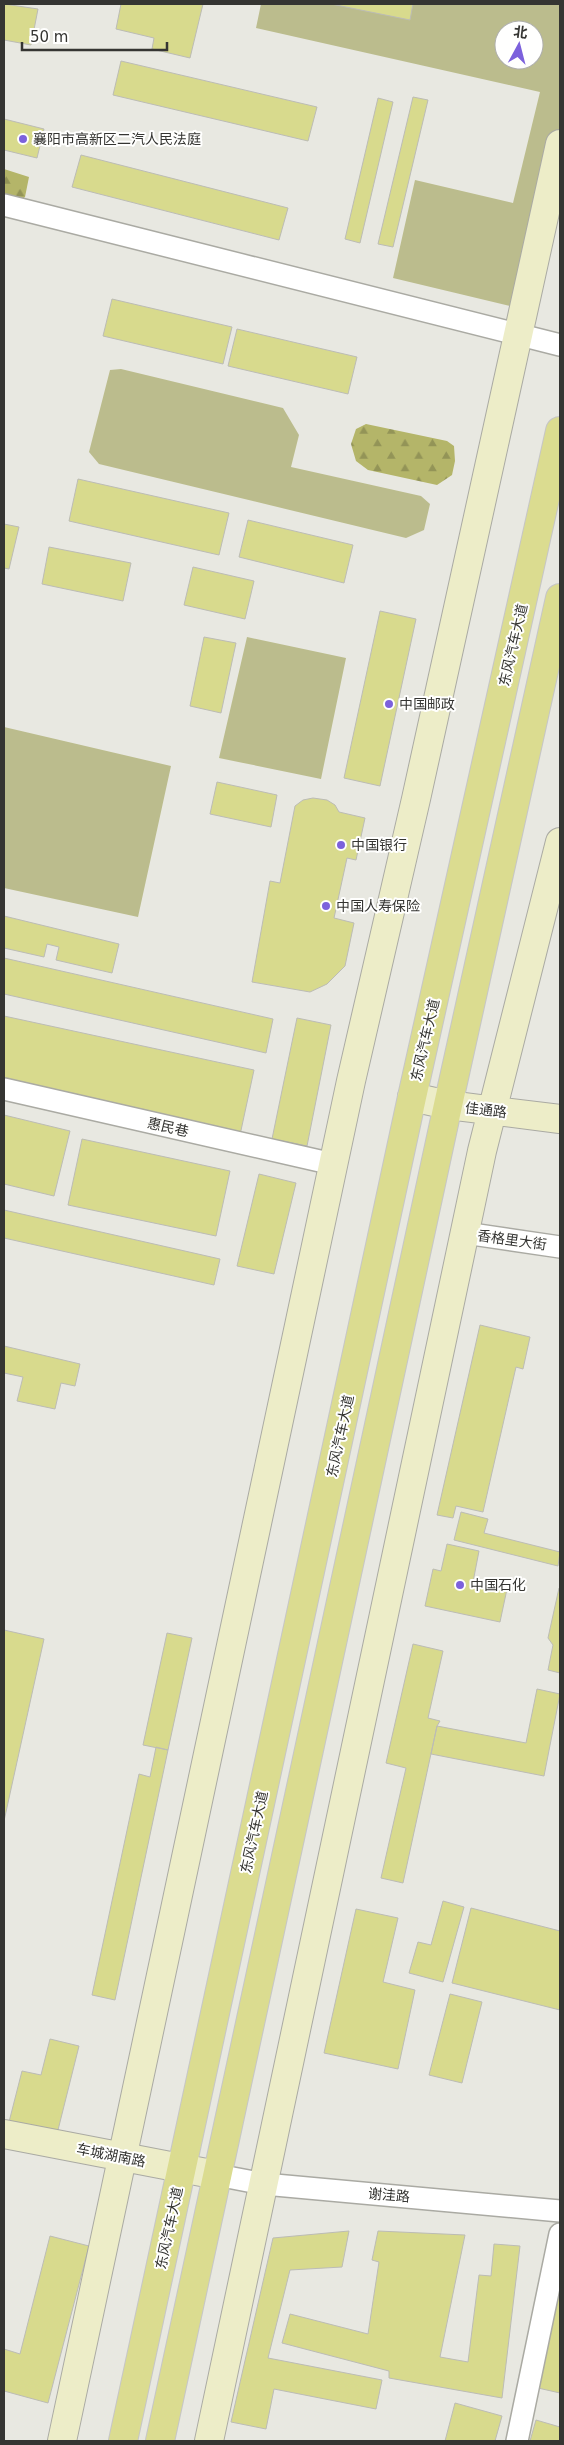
<svg xmlns="http://www.w3.org/2000/svg" width="564" height="2445" viewBox="0 0 564 2445" font-family="'DejaVu Sans','Noto Sans SC',sans-serif">
<defs>
<pattern id="forest-firs" width="22" height="20" patternUnits="userSpaceOnUse" patternTransform="scale(1.25)"><rect width="22" height="20" fill="#b4b569"/><path d="M5 1l3.5 6h-7zM16 11l3.5 6h-7z" fill="#939457"/></pattern>
</defs>
<rect width="100%" height="100%" fill="#e8e8e1"/>
<path fill="#bbbc8d" fill-rule="evenodd" d="M261,4H560V144L523,309L393,278L415,180L513,203L540,92L256,28ZM504,30H534V60H504Z
M121,369L283,408L299,435L291,467L421,496L430,504L424,530L406,538L99,464L89,452L110,370Z
M247,637L346,658L321,779L219,758Z
M4,727L171,766L138,917L4,888Z"/>
<path fill="url(#forest-firs)" d="M4,169L29,177L25,197L20,201L4,198Z
M366,424L447,441L454,446L455,461L452,475L437,485L368,470L356,461L351,444L356,429Z"/>
<path fill="#d8da8d" stroke="#bcbcb5" d="M4,4L38,9L31,45L4,40Z
M121,4H203L190,58L152,49L154,38L116,29Z
M331,4H413L410,20Z
M121,61L317,107L308,141L113,95Z
M413,97L428,100L393,247L378,244Z
M378,98L393,102L360,243L345,239Z
M4,119L44,129L37,158L4,150Z
M81,155L288,208L279,240L72,187Z
M112,299L232,327L223,364L103,336Z
M237,329L357,357L348,394L228,366Z
M78,479L229,513L219,555L69,521Z
M248,520L353,545L344,583L239,557Z
M4,524L19,527L9,569L4,568Z
M49,547L131,563L123,601L42,584Z
M193,567L254,581L245,619L184,605Z
M380,611L416,619L380,786L344,778Z
M204,637L236,643L221,713L190,706Z
M217,782L277,795L271,827L210,814Z
M313,798L327,800L335,805L339,812L365,818L356,860L347,858L334,918L354,923L345,966L327,984L310,992L252,982L270,881L280,883L295,806L303,800Z
M4,916L119,944L112,973L56,960L59,947L47,944L44,957L4,948Z
M4,958L273,1019L266,1053L4,994Z
M4,1016L254,1070L240,1135L4,1083Z
M297,1018L331,1025L307,1146L272,1139Z
M4,1115L70,1131L54,1196L4,1184Z
M82,1139L230,1171L216,1236L68,1205Z
M259,1174L296,1183L274,1274L237,1266Z
M4,1210L220,1259L214,1285L4,1238Z
M480,1325L530,1337L523,1369L516,1367L483,1512L456,1506L453,1518L437,1515Z
M4,1346L80,1364L75,1386L61,1383L55,1409L17,1401L23,1377L4,1373Z
M461,1512L488,1519L484,1533L560,1552L558,1566L454,1540Z
M447,1544L479,1551L473,1582L507,1589L500,1622L425,1606L433,1569L441,1571Z
M559,1588H560V1673L548,1670L553,1645L548,1638Z
M4,1630L44,1639L4,1821Z
M167,1633L192,1638L168,1750L143,1745Z
M413,1644L443,1651L428,1718L440,1721L437,1726L403,1883L381,1878L406,1768L386,1763Z
M537,1689L560,1694L544,1776L431,1754L437,1726L526,1743Z
M156,1747L168,1750L115,2000L92,1995L139,1774L150,1777Z
M443,1901L464,1907L443,1982L409,1973L418,1942L431,1945Z
M471,1908L560,1931V2010L452,1983Z
M356,1909L398,1918L383,1982L415,1990L398,2069L324,2053Z
M450,1994L482,2002L462,2083L429,2075Z
M50,2039L79,2046L57,2134L9,2122L22,2071L41,2075Z
M349,2231L342,2267L290,2270L268,2358L382,2380L376,2409L274,2389L266,2429L231,2422L273,2238Z
M378,2231L465,2235L440,2357L468,2362L479,2275L491,2276L494,2244L520,2246L502,2398L389,2378V2371L282,2343L290,2314L368,2334L379,2262L372,2260Z
M50,2236L89,2246L48,2403L4,2391V2349L20,2354Z
M560,2285V2393L538,2388Z
M455,2403L502,2416L495,2441H445Z
M536,2420L560,2427V2441H530Z"/>
<g fill="none" stroke-linecap="round" stroke-linejoin="round">
<defs>
<path id="street" d="M4,205L560,345
M4,1089L333,1164
M465,1233L560,1247
M217,2175L264,2184L560,2211
M517,2441L560,2234"/>
<path id="secondary" d="M412,1097L448,1105L560,1119
M4,2134L217,2175
M62,2441L351,1081L416,799L560,144
M209,2441L482,1151L560,842"/>
<path id="primary" d="M123,2441L412,1097L560,431
M160,2441L448,1105L560,598"/>
</defs>
<use href="#street" stroke="#aaaaa3" stroke-width="24"/>
<use href="#secondary" stroke="#aaaaa3" stroke-width="30"/>
<use href="#primary" stroke="#c6c6c6" stroke-width="30"/>
<use href="#street" stroke="#fff" stroke-width="21"/>
<use href="#secondary" stroke="#ededc8" stroke-width="28"/>
<use href="#primary" stroke="#dbdc90" stroke-width="28"/>
</g>
<g fill="#7c61dc" stroke="#fffffe" stroke-width="2">
<circle cx="23" cy="139" r="5"/>
<circle cx="389" cy="704" r="5"/>
<circle cx="341" cy="845" r="5"/>
<circle cx="326" cy="906" r="5"/>
<circle cx="460" cy="1585" r="5"/>
</g>
<g text-anchor="middle" dominant-baseline="central" stroke-width="4" stroke-linejoin="round" paint-order="stroke">
<g font-size="14" fill="#353532" stroke="#fffffe" text-anchor="start">
<text x="33" y="139">襄阳市高新区二汽人民法庭</text>
<text x="399" y="704">中国邮政</text>
<text x="351" y="845">中国银行</text>
<text x="336" y="906">中国人寿保险</text>
<text x="470" y="1585">中国石化</text>
</g>
<g font-size="14" fill="#353532" stroke="#fffffe">
<text transform="translate(513 645) rotate(-77)">东风汽车大道</text>
<text transform="translate(425 1040) rotate(-77)">东风汽车大道</text>
<text transform="translate(486 1110) rotate(7)">佳通路</text>
<text transform="translate(168 1127) rotate(13)">惠民巷</text>
<text transform="translate(512 1240) rotate(8)">香格里大街</text>
<text transform="translate(340 1436) rotate(-78)">东风汽车大道</text>
<text transform="translate(254 1832) rotate(-78)">东风汽车大道</text>
<text transform="translate(111 2155) rotate(11)">车城湖南路</text>
<text transform="translate(389 2195) rotate(5)">谢洼路</text>
<text transform="translate(169 2228) rotate(-78)">东风汽车大道</text>
</g>
</g>
<rect width="564" height="2445" fill="none" stroke="#353532" stroke-width="10"/>
<g transform="translate(519 45) rotate(7)"><circle r="24" fill="#fffffe" stroke="#aeaeac"/>
<path d="M0-4L9 19L0 12L-9 19Z" fill="#7c61dc"/>
<text y="-8" font-size="14" font-weight="bold" text-anchor="middle" fill="#353532">北</text>
</g>
<path d="M22 42v8h145v-8" fill="none" stroke="#353532" stroke-width="2.5"/>
<text x="30" y="42" font-size="15" fill="#353532" stroke="#fffffe" stroke-width="4" paint-order="stroke">50 m</text>
</svg>
